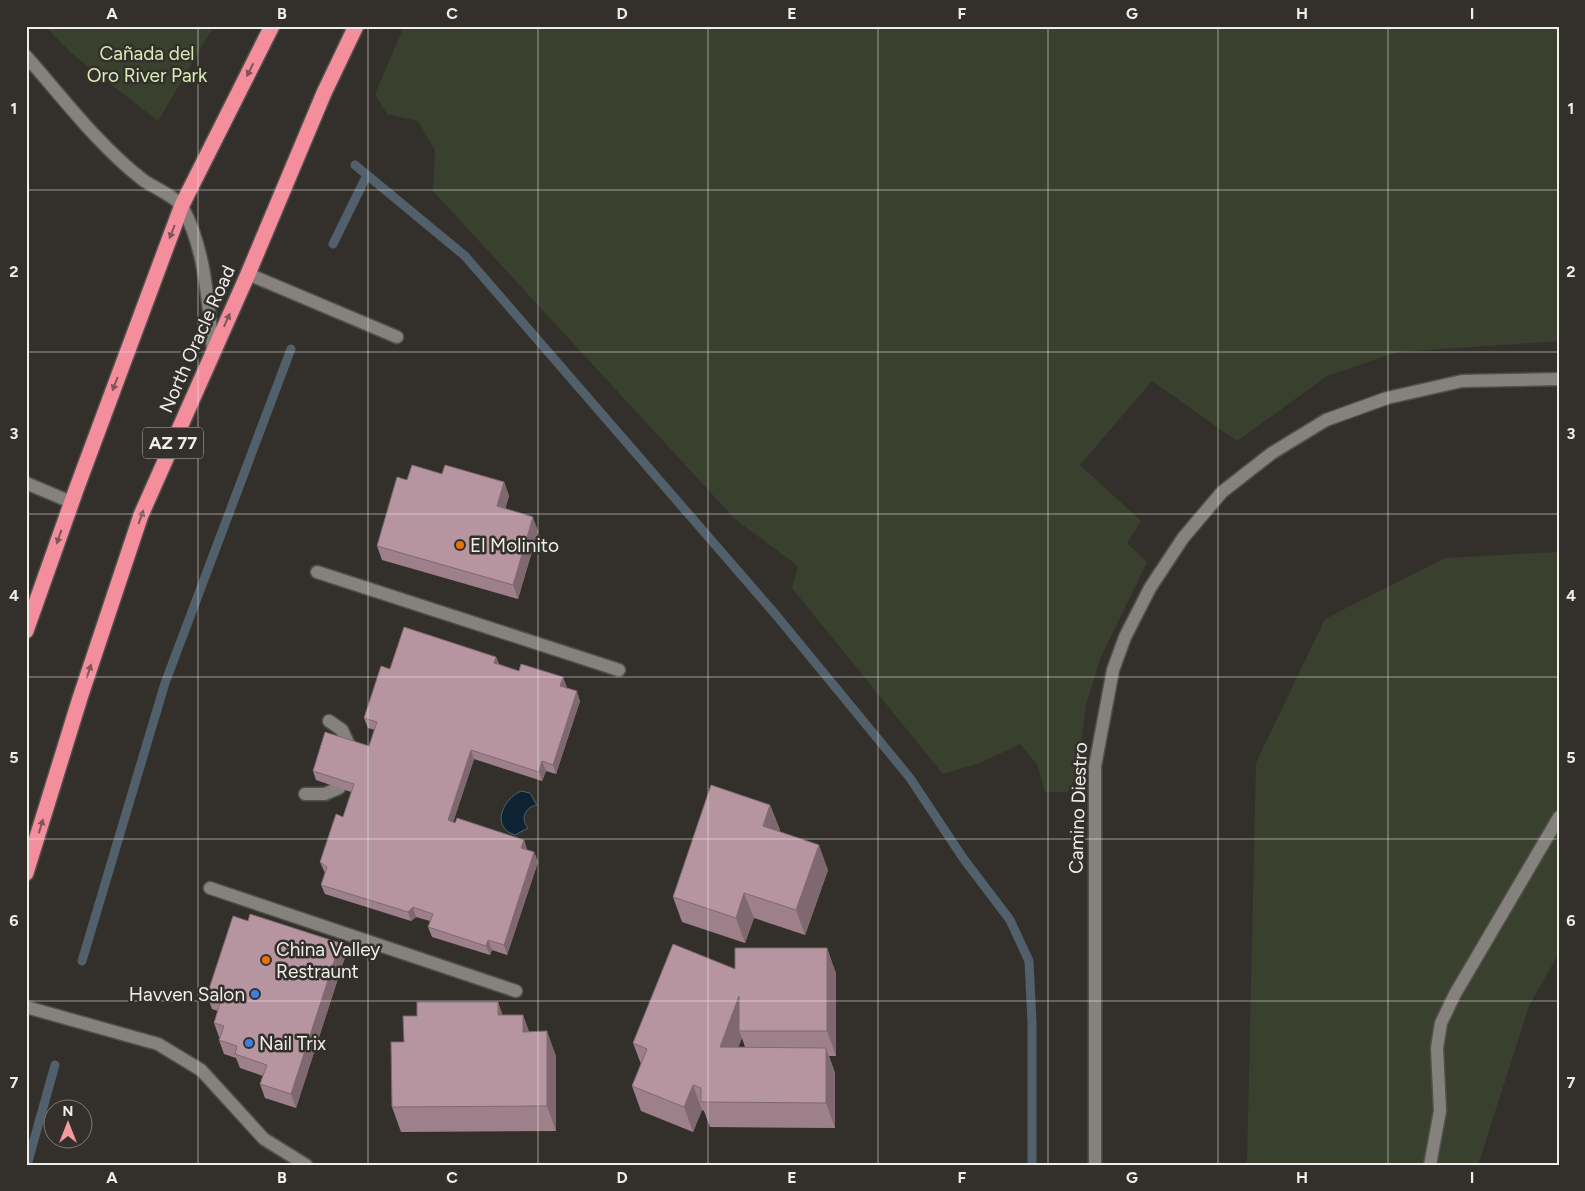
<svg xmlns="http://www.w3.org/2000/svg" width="1585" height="1191" viewBox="0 0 1585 1191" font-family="Figtree,sans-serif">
<rect width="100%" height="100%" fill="#33302c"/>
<path fill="#3a402e" d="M45,26H214L158,121L71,53Z
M404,26H1559V341L1398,352L1327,376L1237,441L1152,381L1080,465L1141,521L1127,543L1147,562L1100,659L1086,705L1077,773L1068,792H1045L1037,764L1020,744L980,763L943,774L792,588L798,566L736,520L433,191L435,151L418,121L387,114L375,94Z
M1559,552V953L1529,1006L1478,1165H1247L1256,763L1325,619L1445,558Z"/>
<path fill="#0d2334" stroke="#51606b" d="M521,791L530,793L537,805C525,807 520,819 528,828L515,835C490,827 503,799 521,791Z"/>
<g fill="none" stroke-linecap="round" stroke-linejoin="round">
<path stroke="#51606b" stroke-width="9" d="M355,165L465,256L776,615L910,778L963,858L1010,920L1029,961L1032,1023V1165
M333,244L367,175
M82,961L165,683L291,349
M27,1165L55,1065"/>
<defs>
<path id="minor" d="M26,56C63,98 99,146 143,180C153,187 178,198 183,208C206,252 208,303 213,352
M248,274L397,337
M26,483L71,502
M317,572L619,670
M329,721L342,730L351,749
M305,794H325L339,788
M210,888L516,991
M26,1007L158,1044L201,1070L264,1139L306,1165
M1095,1165V766L1113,670L1125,637L1150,588L1183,538L1222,492L1272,453L1326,420L1387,398L1462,381L1559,379
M1430,1165L1440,1111L1437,1048L1441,1023L1455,994L1559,817"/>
<path id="highway" d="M26,631L76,490L182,205L272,26
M26,873L80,698L141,515L248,274L324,93L356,26"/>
</defs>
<use href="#minor" stroke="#52504c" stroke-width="15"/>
<use href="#highway" stroke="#52504c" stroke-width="18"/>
<use href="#minor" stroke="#85817d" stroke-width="12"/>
<use href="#highway" stroke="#f48d9c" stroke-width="15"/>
</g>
<path fill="#9d808a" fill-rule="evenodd" d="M442,474L504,482L509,496L505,509L538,531L518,599L382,560L377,546L407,480Z
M496,657L499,664L519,671L563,677L566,688L580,701L556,774L546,771L542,781L474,759L453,822L524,840L527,850L534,852L538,862L507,955L492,950L490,955L432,937L428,927L430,921L416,917L411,921L325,894L321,885L325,873L324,871L320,862L343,817L351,792L316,780L313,771L369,746L375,730L368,728L364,718L390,669Z
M770,805L780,830L779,831L828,870L805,935L754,918L745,943L682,922L673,897Z
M827,948L836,974V1056H829L835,1073V1128L710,1127L704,1111L702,1110L693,1132L641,1111L632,1086L641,1064L633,1043L735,969ZM742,1038L745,1047H738Z
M345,957L296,1108L265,1098L260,1084L263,1076L240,1068L236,1058L224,1054L219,1040L220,1037H219L214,1023L218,1011L212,1009L207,995Z
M498,1002L502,1015H523L529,1032L556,1056V1131L401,1132L392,1107L404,1042L417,1016Z"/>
<path fill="#7f6870" d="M504,482L509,496L502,520L497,506Z
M533,517L538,531L518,599L513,585Z
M496,657L499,666L494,663Z
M563,677L567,687L564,695L560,686Z
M577,691L580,701L556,774L553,765Z
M471,750L474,759L451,829L448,820Z
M542,761L546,771L542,781L539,772Z
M770,805L780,830L772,851L763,826Z
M524,840L527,849L524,857L521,848Z
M819,845L828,870L805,935L796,910Z
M534,852L538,862L507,955L504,945Z
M744,893L754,918L745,943L736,918Z
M413,907L416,917L411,921L408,912Z
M488,940L492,950L490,955L486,946Z
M340,943L345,957L296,1108L291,1094Z
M827,948L836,974V1056L827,1031Z
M739,996V1031L742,1038L729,1072L720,1047Z
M498,1002L507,1027L498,1015Z
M523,1015L532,1040L523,1032Z
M547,1031L556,1056V1131L547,1106Z
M826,1048L835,1073V1128L826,1103Z
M693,1085L702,1110L693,1132L684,1107Z"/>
<path fill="#b695a0" stroke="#7f6870" d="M412,465L442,474L445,465L504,482L497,506L533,517L513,585L377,546L397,477L407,480Z
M404,627L496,657L494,663L519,671L521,664L563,677L560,686L577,691L553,765L542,761L539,772L471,750L448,820L455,823L457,818L524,840L521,848L534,852L504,945L488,940L486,946L428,927L433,914L413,907L408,912L321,885L327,867L320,862L336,814L343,817L354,784L313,771L325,732L369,746L377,722L364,718L381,666L390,669Z
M711,785L770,805L763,826L819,845L796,910L744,893L736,918L673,897Z
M250,914L340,943L291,1094L260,1084L267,1065L235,1054L237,1046L219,1040L224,1026L214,1023L221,1000L207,995L233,916L248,921Z
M673,944L735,969V948H827V1031H739V996L720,1047L826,1048V1103L701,1102V1088L693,1085L684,1107L632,1086L647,1049L633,1043Z
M417,1002H498V1015H523V1032L547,1031V1106L392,1107L391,1042H404L403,1016H417Z"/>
<defs><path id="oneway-solid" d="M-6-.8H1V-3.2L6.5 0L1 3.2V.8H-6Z" transform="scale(1.25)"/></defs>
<g fill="#805559">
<use href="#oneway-solid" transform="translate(250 70) rotate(117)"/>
<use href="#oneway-solid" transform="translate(172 232) rotate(111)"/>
<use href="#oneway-solid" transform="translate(227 320) rotate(-66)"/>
<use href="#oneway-solid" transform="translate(115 384) rotate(111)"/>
<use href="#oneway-solid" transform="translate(141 517) rotate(-70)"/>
<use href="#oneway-solid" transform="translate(59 537) rotate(109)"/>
<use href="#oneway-solid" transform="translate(89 671) rotate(-72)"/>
<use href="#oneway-solid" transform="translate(41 826) rotate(-73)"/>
</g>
<path fill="none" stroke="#f0eeeb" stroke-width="1" stroke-opacity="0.55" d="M198,26V1165M368,26V1165M538,26V1165M708,26V1165M878,26V1165M1048,26V1165M1218,26V1165M1388,26V1165M26,190H1559M26,352H1559M26,514H1559M26,677H1559M26,839H1559M26,1001H1559"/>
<g fill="#e8710a" stroke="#33302c" stroke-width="2">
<circle cx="460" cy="545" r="5"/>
<circle cx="266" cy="960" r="5"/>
</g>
<g fill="#3f7fe0" stroke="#33302c" stroke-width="2">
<circle cx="255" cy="994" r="5"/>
<circle cx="249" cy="1043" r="5"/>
</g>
<g text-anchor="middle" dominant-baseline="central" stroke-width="5" stroke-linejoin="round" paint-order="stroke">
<rect fill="#33302c" stroke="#b7b5b2" stroke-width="1" x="143" y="427.5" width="60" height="31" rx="4"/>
<g font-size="18" font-weight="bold" fill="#f0eeeb">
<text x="173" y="443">AZ 77</text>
</g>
<g font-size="19" fill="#daecb6" stroke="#33302c">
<text x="147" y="53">Cañada del<tspan x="147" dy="22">Oro River Park</tspan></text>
</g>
<g font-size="19" fill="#f0eeeb" stroke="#33302c">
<text transform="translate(197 339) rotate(-66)">North Oracle Road</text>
<text transform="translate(1078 808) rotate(-88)">Camino Diestro</text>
</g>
<g font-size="19" fill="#f0eeeb" stroke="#33302c" text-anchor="start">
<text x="470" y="545">El Molinito</text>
<text x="276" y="949">China Valley<tspan x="276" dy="22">Restraunt</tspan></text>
<text x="245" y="994" text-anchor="end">Havven Salon</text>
<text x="259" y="1043">Nail Trix</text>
</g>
</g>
<rect width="1585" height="1191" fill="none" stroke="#33302c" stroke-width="55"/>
<g transform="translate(68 1124)"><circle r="24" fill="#33302c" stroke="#7f7c78"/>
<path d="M0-4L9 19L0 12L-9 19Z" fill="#f59b9d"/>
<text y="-8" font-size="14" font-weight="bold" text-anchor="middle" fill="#f0eeeb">N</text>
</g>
<rect x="28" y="28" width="1530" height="1136" fill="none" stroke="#f0eeeb" stroke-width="2"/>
<g font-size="16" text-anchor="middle" font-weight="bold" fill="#f0eeeb">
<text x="112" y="19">A</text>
<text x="282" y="19">B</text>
<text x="452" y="19">C</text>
<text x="622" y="19">D</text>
<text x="792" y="19">E</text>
<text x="962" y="19">F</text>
<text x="1132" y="19">G</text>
<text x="1302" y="19">H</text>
<text x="1472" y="19">I</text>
<text x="14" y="114">1</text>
<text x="1571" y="114">1</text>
<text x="14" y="277">2</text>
<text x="1571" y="277">2</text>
<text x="14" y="439">3</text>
<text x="1571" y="439">3</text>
<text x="14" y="601">4</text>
<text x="1571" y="601">4</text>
<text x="14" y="763">5</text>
<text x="1571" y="763">5</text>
<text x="14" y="926">6</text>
<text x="1571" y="926">6</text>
<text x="14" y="1088">7</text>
<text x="1571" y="1088">7</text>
<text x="112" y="1183">A</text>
<text x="282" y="1183">B</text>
<text x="452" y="1183">C</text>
<text x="622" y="1183">D</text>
<text x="792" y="1183">E</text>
<text x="962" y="1183">F</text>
<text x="1132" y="1183">G</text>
<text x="1302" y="1183">H</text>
<text x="1472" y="1183">I</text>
</g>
</svg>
